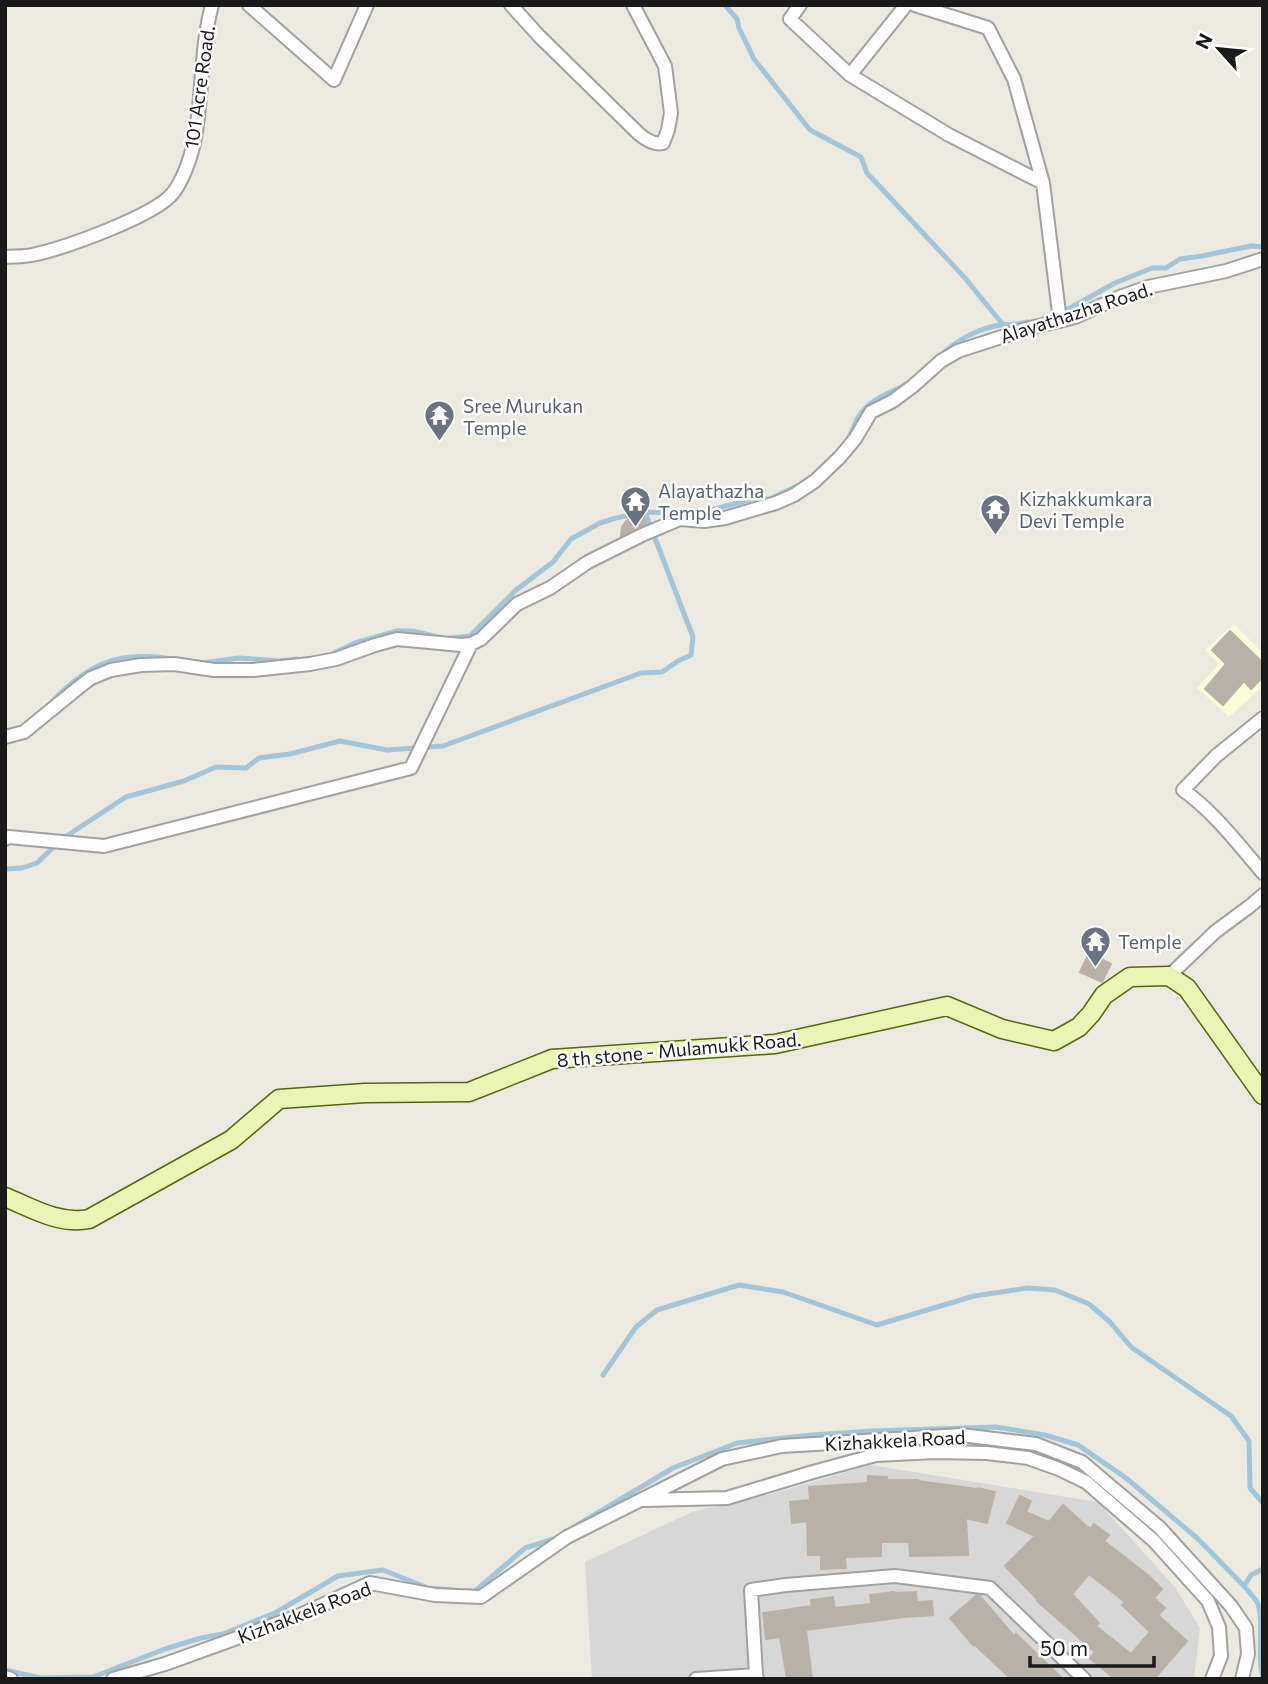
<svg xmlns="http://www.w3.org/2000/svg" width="1268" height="1684" viewBox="0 0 1268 1684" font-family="Commissioner,sans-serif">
<rect width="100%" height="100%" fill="#ebe9e0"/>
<path fill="#d8d7d7" d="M871,1465L1098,1502L1175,1587L1200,1628L1194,1679H592L585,1562L692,1512L771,1494Z"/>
<path fill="#f8fcd9" d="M1234,624L1263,653V686L1229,717L1197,688L1219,664L1205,650Z"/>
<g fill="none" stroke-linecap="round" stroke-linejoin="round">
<path stroke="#a3c5d7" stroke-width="5" d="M725,5L737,19L739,28L754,59L810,130L861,157L867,173L965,278L1004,326
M1061,313L1115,283L1152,268H1166L1180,259L1202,256L1251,246L1263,247
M941,355C955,342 975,330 995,326C1005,324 1017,325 1028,322
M849,437C853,430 855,422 859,416C870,399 890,393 907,384
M451,638L470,636L516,590L553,562L571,539L600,523L616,518L645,512L696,514L752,499H770L797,486
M334,653L355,643L397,631H413L442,638
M202,663L239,658L279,661L297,659
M48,706C86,665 115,650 172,659
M5,869L22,868L37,863L62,839L126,797L184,781L216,767L246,768L259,758L290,754L340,741L387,750L443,746L641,673L662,672L678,661L691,655L693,637L645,512
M603,1375L636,1327L657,1310L739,1285L783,1292L877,1325L974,1296L1028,1288L1055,1290L1089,1304L1110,1322L1131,1347L1231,1416L1249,1441L1250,1488L1263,1503
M574,1527L673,1468L737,1443L812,1435L872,1431L996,1427L1045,1435L1078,1445L1126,1478L1197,1538L1244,1586
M1263,1569L1251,1575L1244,1586C1248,1591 1255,1598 1258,1604C1265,1626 1256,1654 1263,1677
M469,1591L474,1592L525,1548L554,1539
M5,1670L40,1678L93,1677L165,1649L201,1638L223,1634L275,1613L338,1576L383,1570L428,1588L452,1590"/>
</g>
<path fill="#b7b1aa" stroke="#bcb1a4" stroke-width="2" fill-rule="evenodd" d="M642,514L646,524L621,536L622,527L626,521Z
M1230,631L1263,663V677L1251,689L1244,681L1223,705L1205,689L1226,664L1212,650Z
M1089,953L1111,964L1102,982L1080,972Z
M868,1476L887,1477V1480H918V1481L977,1489L978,1488L995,1492L987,1523L966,1518L968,1555L910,1556L909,1542H881V1556L845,1557L846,1568L821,1569V1555H808L807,1521L792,1523L790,1502L810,1500L809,1487L868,1483Z
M1020,1496L1031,1501L1026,1512L1049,1522L1063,1505L1090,1529L1094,1524L1109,1535L1104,1541L1149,1576L1162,1589L1154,1598L1165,1608L1158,1615L1187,1641L1154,1679H1115L1090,1658L1095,1652L1037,1601L1038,1600L1005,1566L1035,1536L1007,1523ZM1089,1574L1125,1602L1122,1605L1150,1632L1131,1654L1096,1626L1099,1623L1072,1594Z
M894,1592V1593L916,1592L917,1602L932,1601L933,1615L904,1617L806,1630L812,1679H787L780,1637L766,1639L763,1613L812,1606L811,1600L833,1597L835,1608L871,1604L870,1595Z
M977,1595H979L1014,1636L1016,1634L1063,1679H1011L974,1644L973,1645L950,1618Z"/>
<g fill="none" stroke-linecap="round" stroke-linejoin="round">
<defs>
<path id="minor" d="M249,5L334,80L367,5
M511,5L539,36L639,134C646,140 654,145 663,143L668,130L671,113L665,66L633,5
M800,5L790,19L850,75L949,135L1043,183
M915,5L988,28L1014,79L1043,183L1060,321
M850,75L906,5
M5,257C14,256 23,257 32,255C62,249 155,216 173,193C183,180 190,159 194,143C203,98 200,50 212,5
M1263,718L1216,756L1183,790C1214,812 1238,844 1263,873
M5,737L24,732L78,688L91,678L111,670L141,665L174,664L214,670H253L310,664L336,659L375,645L397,639L461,645L471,644L481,639L517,604L550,588L588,562L642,535L680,519L704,521L725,518L776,503L794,495L815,481L840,457L855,439L871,412L893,401L913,386L941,361L958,351L1026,329L1075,317L1120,297L1148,287L1226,271L1263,259
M5,839L9,837L104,846L411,768L471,644
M1169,976L1215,932L1250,906L1263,895
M643,1500L727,1498L813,1472L876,1455L935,1452L987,1453L1028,1458L1059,1469L1086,1482L1154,1541L1208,1601L1219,1627L1221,1656L1212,1679
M756,1675L751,1590L786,1585L895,1576L990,1588L1084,1679
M5,1677L11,1679
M113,1679L165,1664L298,1616L370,1583L435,1595L481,1597L567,1537L722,1459L782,1446L961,1435L1036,1444L1082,1462L1159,1527L1231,1606L1246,1628L1248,1654L1242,1679
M696,1679L756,1675L757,1679"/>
<path id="secondary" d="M5,1197C32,1208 59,1225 89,1219L231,1140L279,1099L365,1093L469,1092L552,1059L775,1044L947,1006L1002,1029L1054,1041L1079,1027L1091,1014L1104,995L1130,977L1169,976L1187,988L1263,1095"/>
</defs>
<use href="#minor" stroke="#a1a1a1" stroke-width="16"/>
<use href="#secondary" stroke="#53670c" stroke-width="21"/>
<use href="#minor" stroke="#fff" stroke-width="12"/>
<use href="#secondary" stroke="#eaf4b6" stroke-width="18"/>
</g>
<defs>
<symbol id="temple-pin" viewBox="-11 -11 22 30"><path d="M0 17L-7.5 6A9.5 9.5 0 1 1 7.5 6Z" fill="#6b7280" stroke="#fff"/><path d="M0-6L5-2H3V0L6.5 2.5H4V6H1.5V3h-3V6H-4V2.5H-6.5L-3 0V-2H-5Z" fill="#fff"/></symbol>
</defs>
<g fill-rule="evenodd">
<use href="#temple-pin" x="422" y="398" width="35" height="47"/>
<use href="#temple-pin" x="618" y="484" width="35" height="47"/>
<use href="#temple-pin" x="978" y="492" width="35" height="47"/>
<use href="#temple-pin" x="1078" y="924" width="35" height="47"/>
</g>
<g text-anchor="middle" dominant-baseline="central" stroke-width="5" stroke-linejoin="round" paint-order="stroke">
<g font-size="19" fill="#1a1a1a" stroke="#fff">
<text transform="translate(199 87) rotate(-82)">101 Acre Road.</text>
<text transform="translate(1076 312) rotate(-18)">Alayathazha Road.</text>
<text transform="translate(679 1049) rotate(-5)">8 th stone - Mulamukk Road.</text>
<text transform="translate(895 1440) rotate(-3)">Kizhakkela Road</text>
<text transform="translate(304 1612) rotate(-21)">Kizhakkela Road</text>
</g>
<g font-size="19" fill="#5b616d" stroke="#fff" text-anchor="start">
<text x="463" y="405">Sree Murukan<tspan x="463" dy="22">Temple</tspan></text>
<text x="658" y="490">Alayathazha<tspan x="658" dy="22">Temple</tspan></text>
<text x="1019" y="498">Kizhakkumkara<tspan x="1019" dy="22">Devi Temple</tspan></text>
<text x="1118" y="941">Temple</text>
</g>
</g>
<rect width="1268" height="1684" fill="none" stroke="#1a1a1a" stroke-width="14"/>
<g transform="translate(1219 49) rotate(297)" stroke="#ffffff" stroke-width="5" paint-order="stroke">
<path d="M0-5L12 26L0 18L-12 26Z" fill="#1a1a1a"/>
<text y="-10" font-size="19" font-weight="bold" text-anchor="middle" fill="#1a1a1a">N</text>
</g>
<path d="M1030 1656v10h124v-10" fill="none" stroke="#1a1a1a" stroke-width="3.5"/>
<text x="1040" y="1656" font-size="21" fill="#1a1a1a" stroke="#ffffff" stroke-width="5" paint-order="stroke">50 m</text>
</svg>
